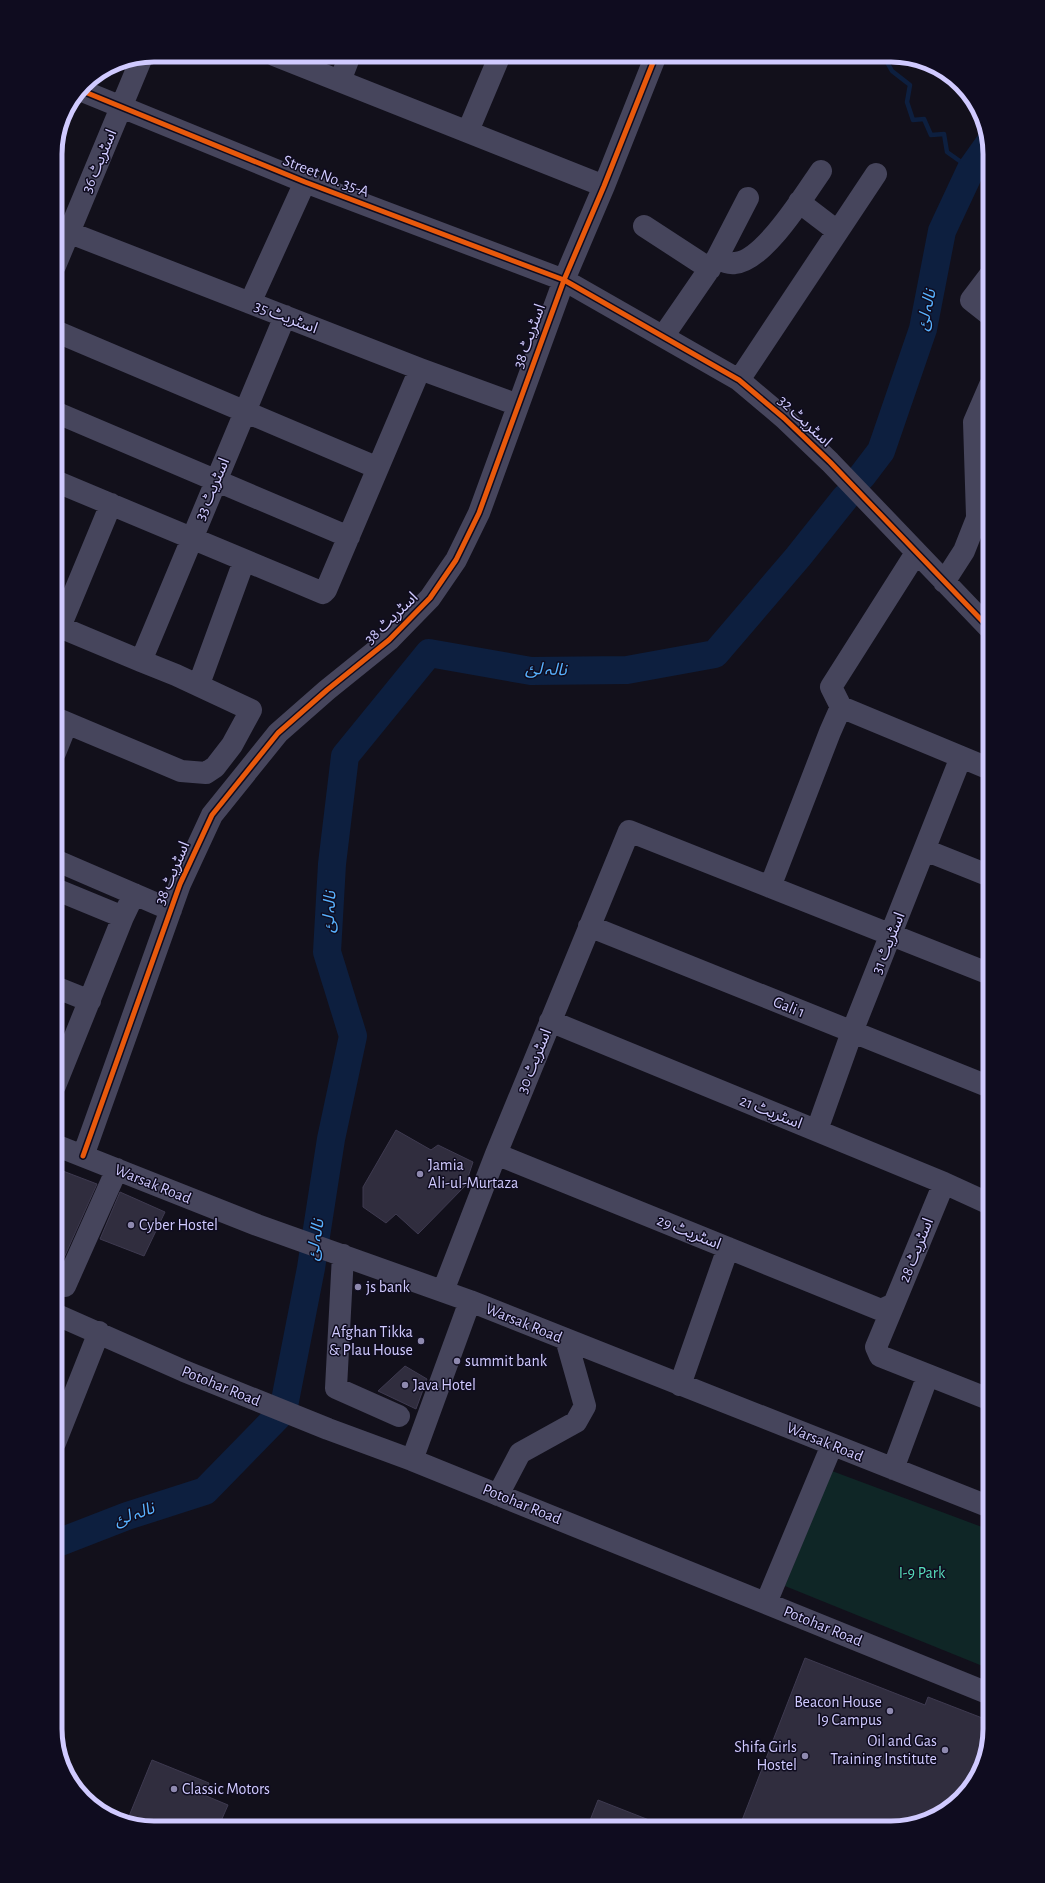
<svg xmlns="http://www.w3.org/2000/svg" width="1045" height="1883" viewBox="0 0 1045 1883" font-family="'Alegreya Sans','Noto Sans Arabic',sans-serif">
<rect width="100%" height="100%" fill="#12101b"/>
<path fill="#0f2626" d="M832,1471L990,1530V1669L785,1586Z"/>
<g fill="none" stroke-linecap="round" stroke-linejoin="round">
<path stroke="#0d1f3f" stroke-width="4.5" d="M883,55L892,71L910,85L907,102L913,120L924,119L931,135L944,134L947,152L971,169"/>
<path stroke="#0d1f3f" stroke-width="28" d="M862,476L881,451L923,329L942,231L971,169L988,145
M55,1544L127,1516L205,1491L283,1411L311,1268L331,1139L353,1036L327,952L332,864L345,756L429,653L531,671L627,670L715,654L798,557L845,498"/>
</g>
<path fill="#302d3e" stroke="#3e3a50" d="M396,1130L431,1150L438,1145L473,1162L465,1186L418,1234L396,1214L386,1223L363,1207V1187Z
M55,1168L97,1184L55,1278Z
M120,1192L165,1212L144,1256L100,1239Z
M405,1366L427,1379L416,1409L378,1391Z
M805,1658L925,1705L928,1697L990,1721V1729L973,1784L929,1820L891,1828H739Z
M152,1760L209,1783L204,1795L228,1805L218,1828H148L127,1821Z
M598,1800L667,1827L666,1828H587Z"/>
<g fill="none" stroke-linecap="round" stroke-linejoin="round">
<path stroke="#46455c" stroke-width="22" d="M274,55L604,186
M340,81L350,55
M80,90L305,182L564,280L739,380L784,418L830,462L990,629
M468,131L500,55
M799,202L837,231
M644,226L710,269
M55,227L420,369L518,405
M717,258C723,261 728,264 735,263C764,261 805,194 821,171
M55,266L142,57
M250,303L305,182
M990,315L971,300L990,275
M55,331L378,468
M664,335L717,258L748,198
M739,380L876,174
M55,412L349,537
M55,481L323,593L326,590L420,369
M977,516L974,422L990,385
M944,582L964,551L983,503
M60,627L111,504
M141,661L285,316
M199,684L244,561
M841,707L831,687L916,553
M55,718L181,771L206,773L215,767L232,745L251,710L176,675L141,661L55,625
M55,753L67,723
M925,850L990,876
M55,860L171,910
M770,887L830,732L841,707L990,769
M55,889L123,917
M589,926L990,1087
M55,987L90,1001
M550,1021L944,1183L990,1204
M55,1086L123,917L134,894
M817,1130L852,1032L961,757
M55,1145L257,1225L470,1301L990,1507
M496,1154L881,1310L894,1304L944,1183
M83,1156L180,884L212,815L278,733L327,690L389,640L430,598L456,560L479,513L564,280L604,186L656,55
M343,1255L336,1388L399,1416
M65,1286L117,1169
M443,1291L496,1154L629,831L990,974
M894,1304L876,1347L880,1356L986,1398L990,1396
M55,1314L184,1371L328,1429L412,1460L990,1694
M680,1385L728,1248
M55,1443L99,1332
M412,1460L470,1301
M893,1469L928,1375
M498,1495L520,1453L576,1422L585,1406L566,1339
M766,1603L832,1445"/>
<defs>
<path id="cycleway" d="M80,90L305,182L564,280L739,380L784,418L830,462L990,629
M83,1156L180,884L212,815L278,733L327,690L389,640L430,598L456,560L479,513L564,280L604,186L656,55"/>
</defs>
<use href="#cycleway" stroke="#0f0c1f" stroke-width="8"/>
<use href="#cycleway" stroke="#e8590c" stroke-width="5"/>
</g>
<g fill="#8e89af" stroke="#0f0c1f" stroke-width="1.5">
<circle cx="420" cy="1174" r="4"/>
<circle cx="131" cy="1225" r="4"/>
<circle cx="358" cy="1287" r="4"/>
<circle cx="421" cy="1341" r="4"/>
<circle cx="457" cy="1361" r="4"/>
<circle cx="405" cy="1385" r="4"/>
<circle cx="890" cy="1711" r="4"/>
<circle cx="945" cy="1750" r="4"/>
<circle cx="805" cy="1756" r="4"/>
<circle cx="174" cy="1789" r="4"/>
</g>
<g text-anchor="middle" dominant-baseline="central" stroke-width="3" stroke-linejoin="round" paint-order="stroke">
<g font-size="16" fill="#d0caff" stroke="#0f0c1f">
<text transform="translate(99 161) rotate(-67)">اسٹریٹ 36</text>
<text transform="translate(326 176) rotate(21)">Street No. 35-A</text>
<text transform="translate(286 317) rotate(21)">اسٹریٹ 35</text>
<text transform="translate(529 336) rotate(-70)">اسٹریٹ 38</text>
<text transform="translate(805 421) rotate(43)">اسٹریٹ 32</text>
<text transform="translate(212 489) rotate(-67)">اسٹریٹ 33</text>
<text transform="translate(391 618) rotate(-44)">اسٹریٹ 38</text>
<text transform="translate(172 873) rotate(-67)">اسٹریٹ 38</text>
<text transform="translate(888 943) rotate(-68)">اسٹریٹ 31</text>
<text transform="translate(789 1007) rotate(22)">Gali 1</text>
<text transform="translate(534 1061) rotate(-68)">اسٹریٹ 30</text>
<text transform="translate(771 1112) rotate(22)">اسٹریٹ 21</text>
<text transform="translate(153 1184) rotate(22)">Warsak Road</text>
<text transform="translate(689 1232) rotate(22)">اسٹریٹ 29</text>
<text transform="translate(916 1250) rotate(-68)">اسٹریٹ 28</text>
<text transform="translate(524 1323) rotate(22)">Warsak Road</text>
<text transform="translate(221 1386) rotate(22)">Potohar Road</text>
<text transform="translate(825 1442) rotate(22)">Warsak Road</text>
<text transform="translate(522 1504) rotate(22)">Potohar Road</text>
<text transform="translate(823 1626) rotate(22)">Potohar Road</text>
</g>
<g font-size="16" fill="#d0caff" stroke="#0f0c1f" text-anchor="start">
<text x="428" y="1165">Jamia<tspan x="428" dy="18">Ali-ul-Murtaza</tspan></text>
<text x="139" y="1225">Cyber Hostel</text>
<text x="366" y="1287">js bank</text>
<text x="413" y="1332" text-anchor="end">Afghan Tikka<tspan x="413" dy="18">&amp; Plau House</tspan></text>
<text x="465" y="1361">summit bank</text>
<text x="413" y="1385">Java Hotel</text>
<text x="882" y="1702" text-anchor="end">Beacon House<tspan x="882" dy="18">I9 Campus</tspan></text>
<text x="937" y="1741" text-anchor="end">Oil and Gas<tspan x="937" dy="18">Training Institute</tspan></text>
<text x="797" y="1747" text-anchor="end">Shifa Girls<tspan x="797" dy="18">Hostel</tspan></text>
<text x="182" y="1789">Classic Motors</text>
</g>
<g font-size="16" fill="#57dfbc" stroke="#0f0c1f">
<text x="922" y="1573">I-9 Park</text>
</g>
<g font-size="17" font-style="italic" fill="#58b2ff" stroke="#0f0c1f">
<text transform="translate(926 310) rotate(-78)">نالہ لئ</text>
<text transform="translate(546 669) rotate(2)">نالہ لئ</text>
<text transform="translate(329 912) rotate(-87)">نالہ لئ</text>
<text transform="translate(315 1240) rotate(-81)">نالہ لئ</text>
<text transform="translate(134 1514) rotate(-19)">نالہ لئ</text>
</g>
</g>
<path d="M0 0H1045V1883H0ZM154 62H891A92 92 0 0 1 983 154V1729A92 92 0 0 1 891 1821H154A92 92 0 0 1 62 1729V154A92 92 0 0 1 154 62Z" fill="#0f0c1f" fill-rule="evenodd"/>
<path fill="none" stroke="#d0caff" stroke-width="5" d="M154 62H891A92 92 0 0 1 983 154V1729A92 92 0 0 1 891 1821H154A92 92 0 0 1 62 1729V154A92 92 0 0 1 154 62Z"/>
</svg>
